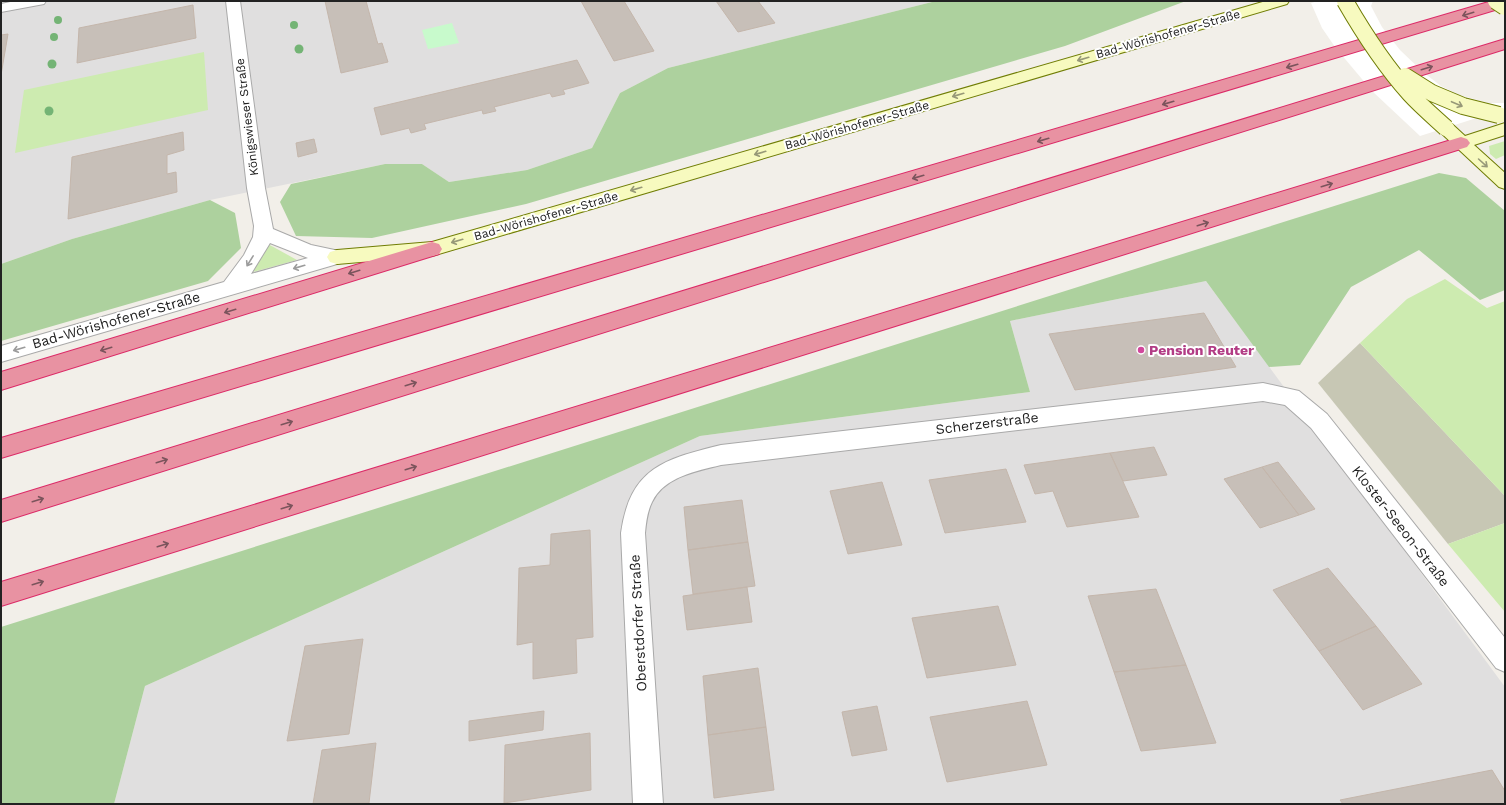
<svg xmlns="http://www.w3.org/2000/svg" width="1506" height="805" viewBox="0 0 1506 805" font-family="'Work Sans',sans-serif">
<rect width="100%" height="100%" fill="#f2efe9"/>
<path fill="#e0dfdf" d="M1,1H936L668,68L620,93L592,148L527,170L449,182L422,164H385L210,200L72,239L1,264Z
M1206,281L1505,687V804H114L145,686L700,436L1030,392L1010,321Z"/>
<path fill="#c7c7b4" d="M1360,343L1505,496V523L1448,544L1318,383Z"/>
<path fill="#cdebb0" d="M204,52L208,110L15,153L24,90Z
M1505,141V155L1496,159L1490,154L1489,146Z
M268,244L297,260L253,272Z
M1445,279L1487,308L1505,301V496L1360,343L1407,299Z
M1505,523V612L1448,544Z"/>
<path fill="#add19e" d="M936,1H1186L1065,46L526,204L372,238L296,236L280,202L291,184L385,164H422L449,182L527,170L592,148L620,93L668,68Z
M1439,173L1466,178L1505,211V290L1480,300L1419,250L1351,287L1300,365L1269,367L1206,281L1010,321L1030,392L700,436L145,686L114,804H1V627Z
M210,200L235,213L241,248L208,281L1,341V264L72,239Z"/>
<path fill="#c8facc" d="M452,23L459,43L428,49L422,30Z"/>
<path fill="#fff" d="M1318,1H1373L1371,6L1382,27L1400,50L1423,72L1441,86L1459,95L1488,103H1505V109L1420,136L1372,91L1335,47L1322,28L1311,3Z"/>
<path fill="#c7bfb8" stroke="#c4b6ab" d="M325,1H366L377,41L378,44L382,43L388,62L341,73Z
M581,1H624L654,51L614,61Z
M716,1H758L775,23L738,32Z
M193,5L196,38L77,63L79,28Z
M8,34L1,75V35Z
M577,60L589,83L563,90L565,94L552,97L550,93L494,107L496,111L483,114L482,110L424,124L426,129L411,133L409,128L381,135L374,108Z
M183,132L184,150L167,155V174L176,172L177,192L68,219L72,157Z
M314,139L317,152L298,157L296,143Z
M1204,313L1236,367L1075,390L1049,334Z
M1154,447L1167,475L1123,481L1110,453Z
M1110,453L1139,517L1067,527L1053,491L1035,494L1024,465Z
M1278,462L1315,509L1299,515L1262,467Z
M1262,467L1299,515L1260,528L1224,479Z
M1006,469L1026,522L945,533L929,480Z
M882,482L902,545L848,554L830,491Z
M742,500L748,542L688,550L684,507Z
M590,530L593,637L576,639L577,673L533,679V642L517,645L519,568L550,565L551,534Z
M748,542L755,586L693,594L688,550Z
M1328,568L1376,626L1319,651L1273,590Z
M747,587L752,622L687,630L683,596Z
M1156,589L1186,665L1114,672L1088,596Z
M998,606L1016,665L927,678L912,618Z
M1376,626L1422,684L1363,710L1319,651Z
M363,639L349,734L287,741L305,646Z
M1186,665L1216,743L1141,751L1114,672Z
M758,668L766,727L708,735L703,676Z
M1027,701L1047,765L947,782L930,717Z
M877,706L887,750L852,756L842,712Z
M544,711L543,730L469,741V721Z
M766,727L774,790L714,798L708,735Z
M590,733L591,790L504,803L505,745Z
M376,743L369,803L313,804L322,750Z
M1492,770L1505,791V804H1343L1340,800Z"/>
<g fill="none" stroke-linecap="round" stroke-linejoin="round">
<defs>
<path id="minor" d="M15,1H46L44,4L1,12V4Z
M226,1H240L265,188L273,229L311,245L344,252L347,257L344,262L1,362V346L224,282L244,255L253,237L254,226L247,188ZM270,243L308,258L251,274Z
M1263,383L1299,391L1327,414L1505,638V672L1496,668L1311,428L1285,405L1263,401L721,465C696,471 664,477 652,502C647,512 646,523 645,533L663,804H633L621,533C630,468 664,459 721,445Z"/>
<path id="secondary" d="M1266,1H1289L1287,4L432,256L337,264L330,262L327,257L330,252L337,250L432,242Z
M1446,122L1452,124L1465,136L1505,123V135L1474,145L1505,173V189L1499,187L1440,132L1437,128L1440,124Z"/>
<path id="motorway" d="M1492,1H1505V7L1,458V438Z
M1505,39V49L1,522V500Z
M1461,137L1467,139L1470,143L1467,147L1,606V582Z
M432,242L439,244L442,249L439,254L1,390V372Z"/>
</defs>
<use href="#minor" stroke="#a9a9a9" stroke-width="2"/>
<use href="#secondary" stroke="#707d05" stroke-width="2"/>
<use href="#motorway" stroke="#dc2a67" stroke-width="2"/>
<use href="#minor" fill="#fff" fill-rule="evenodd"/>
<use href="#secondary" fill="#f7fabf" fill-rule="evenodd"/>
<use href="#motorway" fill="#e892a2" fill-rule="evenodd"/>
<defs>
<path id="secondary-bridge" d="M1345,1C1364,34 1385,66 1410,94C1421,106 1434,117 1446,128
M1496,1L1505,7
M1405,76L1432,93L1463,106L1499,115"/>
</defs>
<use href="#secondary-bridge" stroke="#707d05" stroke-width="18" stroke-linecap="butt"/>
<use href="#secondary-bridge" stroke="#f7fabf" stroke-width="16"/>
</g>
<g fill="#74b475">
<circle cx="58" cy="20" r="4"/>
<circle cx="294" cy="25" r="4"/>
<circle cx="54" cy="37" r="4"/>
<circle cx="299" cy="49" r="4.5"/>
<circle cx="52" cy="64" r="4.5"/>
<circle cx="49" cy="111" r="4.5"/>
</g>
<defs><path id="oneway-shaft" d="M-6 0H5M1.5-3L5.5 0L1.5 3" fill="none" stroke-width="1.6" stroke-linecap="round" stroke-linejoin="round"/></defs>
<g stroke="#7b545c">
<use href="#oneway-shaft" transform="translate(1468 14) rotate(163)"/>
<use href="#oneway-shaft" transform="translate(1292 66) rotate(164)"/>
<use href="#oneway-shaft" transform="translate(1427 68) rotate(-17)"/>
<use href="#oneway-shaft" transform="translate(1168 103) rotate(164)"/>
<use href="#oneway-shaft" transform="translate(1043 140) rotate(164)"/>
<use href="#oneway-shaft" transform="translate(918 177) rotate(164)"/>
<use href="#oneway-shaft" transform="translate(1327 185) rotate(-17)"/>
<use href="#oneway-shaft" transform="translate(1203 224) rotate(-17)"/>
<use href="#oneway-shaft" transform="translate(354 272) rotate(163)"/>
<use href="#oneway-shaft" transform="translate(230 311) rotate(163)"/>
<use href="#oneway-shaft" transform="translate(106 349) rotate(163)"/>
<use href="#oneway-shaft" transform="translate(411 384) rotate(-17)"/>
<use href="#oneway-shaft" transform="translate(287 423) rotate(-17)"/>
<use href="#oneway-shaft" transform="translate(162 461) rotate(-17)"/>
<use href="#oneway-shaft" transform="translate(411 468) rotate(-17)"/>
<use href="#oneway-shaft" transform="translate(38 500) rotate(-17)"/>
<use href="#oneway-shaft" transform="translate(287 507) rotate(-17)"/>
<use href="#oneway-shaft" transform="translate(163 545) rotate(-17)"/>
<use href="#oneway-shaft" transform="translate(38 583) rotate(-17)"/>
</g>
<g stroke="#979978">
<use href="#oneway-shaft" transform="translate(1083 59) rotate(164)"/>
<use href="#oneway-shaft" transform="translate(958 95) rotate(164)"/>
<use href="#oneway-shaft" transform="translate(1457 104) rotate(23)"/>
<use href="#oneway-shaft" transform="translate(760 153) rotate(164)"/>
<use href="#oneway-shaft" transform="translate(1483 163) rotate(42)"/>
<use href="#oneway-shaft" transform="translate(636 189) rotate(164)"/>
<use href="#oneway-shaft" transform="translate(457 241) rotate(164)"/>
</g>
<g stroke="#9c9c9c">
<use href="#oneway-shaft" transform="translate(250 261) rotate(122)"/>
<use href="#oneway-shaft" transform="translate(299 267) rotate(164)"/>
<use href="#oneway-shaft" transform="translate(19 349) rotate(164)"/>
</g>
<circle fill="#d1479c" stroke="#fff" stroke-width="1.5" cx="1141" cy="350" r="4"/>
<g text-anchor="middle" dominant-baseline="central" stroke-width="4" stroke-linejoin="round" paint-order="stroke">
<g font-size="12" fill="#222" stroke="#fff">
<text transform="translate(1168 34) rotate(-16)">Bad-Wörishofener-Straße</text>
<text transform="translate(247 117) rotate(-97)">Königswieser Straße</text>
<text transform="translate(857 125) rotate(-16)">Bad-Wörishofener-Straße</text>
<text transform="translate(546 216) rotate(-16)">Bad-Wörishofener-Straße</text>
</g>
<g font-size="14" fill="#222" stroke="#fff">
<text transform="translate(116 320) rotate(-16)">Bad-Wörishofener-Straße</text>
<text transform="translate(987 423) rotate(-7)">Scherzerstraße</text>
<text transform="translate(1401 526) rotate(52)">Kloster-Seeon-Straße</text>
<text transform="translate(638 623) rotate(-93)">Oberstdorfer Straße</text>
</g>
<g font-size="14" font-weight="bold" fill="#b23c85" stroke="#fff" text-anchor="start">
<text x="1149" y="350">Pension Reuter</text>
</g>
</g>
<rect width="1506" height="805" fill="none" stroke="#222222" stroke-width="4"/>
</svg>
